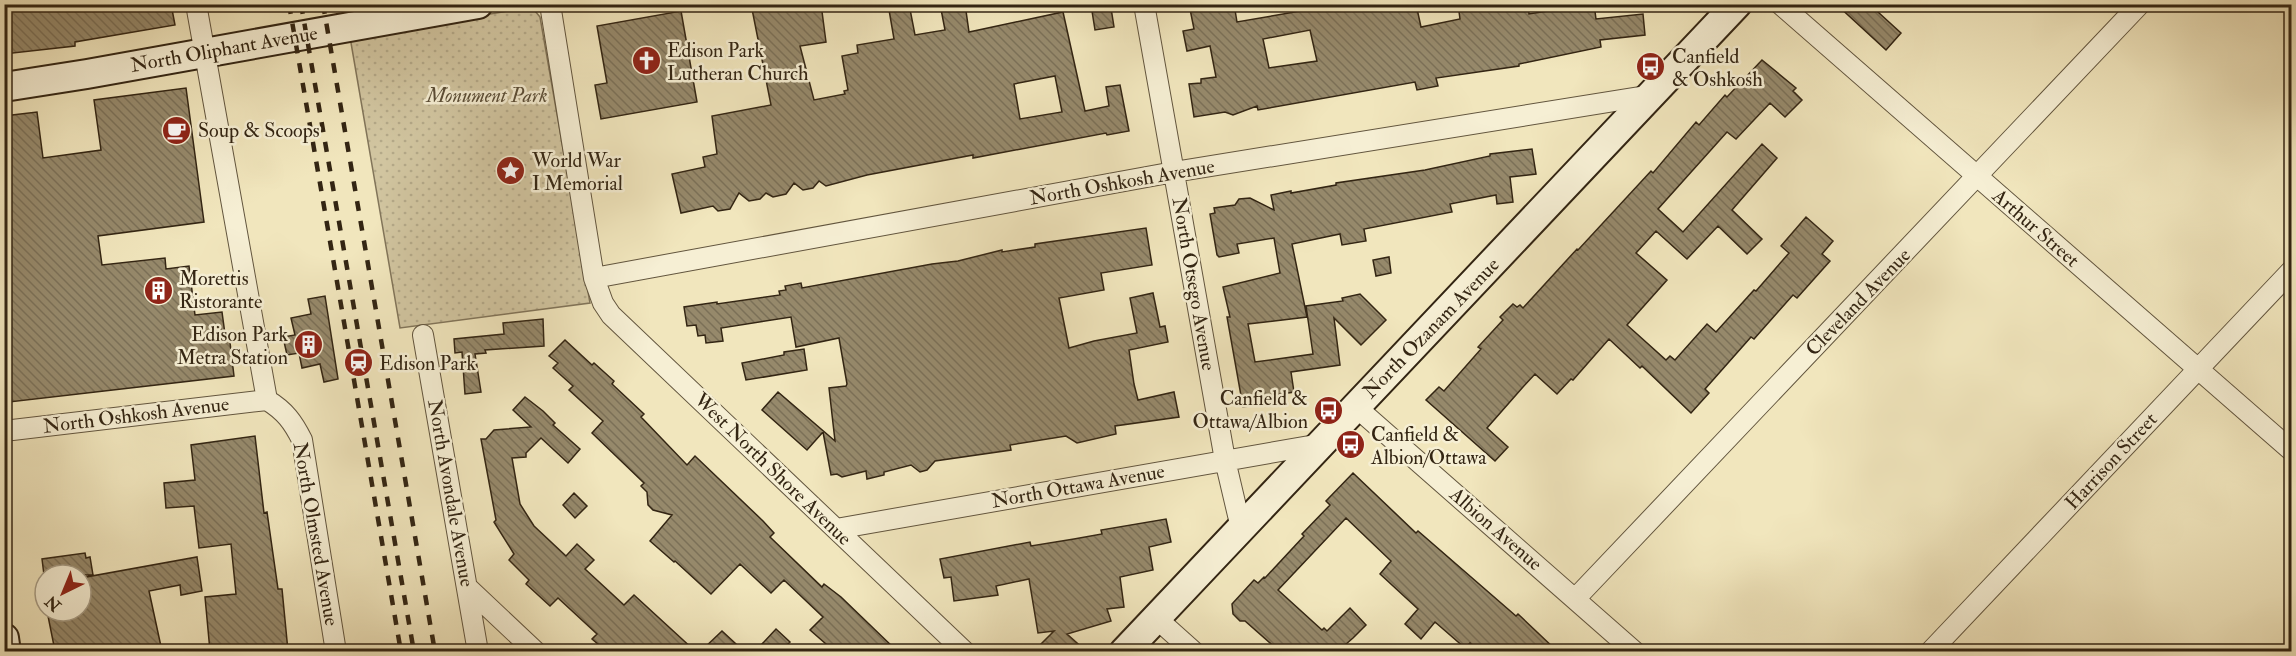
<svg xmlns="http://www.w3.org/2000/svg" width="2296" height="656" viewBox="0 0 2296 656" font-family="'IM FELL Double Pica',serif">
<defs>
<pattern id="park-dots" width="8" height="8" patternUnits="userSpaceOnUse" patternTransform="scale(1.5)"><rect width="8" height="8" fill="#d1c5a0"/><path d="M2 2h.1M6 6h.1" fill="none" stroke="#b4a989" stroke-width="1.8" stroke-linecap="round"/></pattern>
<pattern id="building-back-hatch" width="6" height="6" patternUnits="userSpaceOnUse" patternTransform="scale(1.5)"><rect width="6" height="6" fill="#96896b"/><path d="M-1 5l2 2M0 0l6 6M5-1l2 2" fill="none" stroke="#7b7057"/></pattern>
</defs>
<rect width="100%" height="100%" fill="#f1e6bd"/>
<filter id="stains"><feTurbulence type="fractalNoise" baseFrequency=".00333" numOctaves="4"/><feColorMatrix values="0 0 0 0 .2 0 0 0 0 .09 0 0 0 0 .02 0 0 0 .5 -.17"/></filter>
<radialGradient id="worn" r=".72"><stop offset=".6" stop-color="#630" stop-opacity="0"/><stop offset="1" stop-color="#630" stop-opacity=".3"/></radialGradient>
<path fill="url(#park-dots)" stroke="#82755a" stroke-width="1.5" d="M527,8L535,11L540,17L590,303L400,328L350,37Z"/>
<path fill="url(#building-back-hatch)" stroke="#332513" stroke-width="1.5" fill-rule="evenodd" d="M4,4H171L175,25L75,42V46L4,54Z
M751,4H821L826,42L800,46L814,100L845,94L844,91L848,90L842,56L858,53L857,45L894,39L888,4H909L915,35L945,30L940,4H965L969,32L1063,12L1085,111L1109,106L1106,87L1120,85L1129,131L1107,135L1106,133L973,158V155L867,175L826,186L819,181L813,188L803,190L794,183L786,194L773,197L766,193L760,199L749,201L739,193L730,209L718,211L713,206L681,213L672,174L705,167L703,157L717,154L712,116L771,105ZM1055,76L1062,112L1020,119L1014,84Z
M1189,4H1234L1237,22L1341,4H1416L1421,27L1460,19L1458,4H1528L1529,14L1594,4L1596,19L1643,14L1645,35L1600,40L1601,47L1519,64V66L1436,78L1438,86L1417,90L1415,82L1258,110L1257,106L1233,115L1225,112L1194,117L1189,84L1201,83V79L1216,77L1210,46L1187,51L1183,31L1194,29ZM1310,30L1317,61L1269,68L1263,39Z
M1836,4H1885L1878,12L1901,33L1886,50Z
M1111,8L1114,27L1095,30L1092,11Z
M681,11L697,102L601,119L595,85L607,83L597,26Z
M1762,60L1796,88L1793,91L1802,100L1785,117L1770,103L1736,139L1727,132L1658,209L1683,232L1762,144L1777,158L1732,210L1762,239L1747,254L1718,226L1687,259L1656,231L1636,253L1667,280L1627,325L1666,360L1670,356L1675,360L1707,324L1716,332L1754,290L1756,291L1789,253L1781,246L1806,217L1833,241L1822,254L1830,261L1797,298L1793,295L1754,339L1751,337L1705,389L1709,393L1691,413L1642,366L1640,368L1609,339L1573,380L1571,379L1557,394L1535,374L1523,387L1487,428L1508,447L1495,461L1426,400L1439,387L1444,391L1481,349L1478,347L1503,320L1500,317L1513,304L1517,307L1520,305L1523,308L1577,249L1578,250L1651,171L1653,173L1696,122L1699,125L1725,95L1727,97Z
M186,88L204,222L98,236L102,265L165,258L166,269L189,266L195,315L222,312L225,334H229L234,376L9,402L4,362V116L37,112L43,158L101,150L94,100Z
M1532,149L1536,174L1510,177L1513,202L1497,204L1496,195L1450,204L1452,212L1364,229L1366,241L1342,245L1340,234L1292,244L1307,317L1248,324L1255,362L1313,354L1306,306L1343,301L1342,298L1360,294L1386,320L1361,345L1334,318L1340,365L1291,372L1294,392L1262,397L1263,404L1243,407L1227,317H1230L1223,287L1280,273L1274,238L1237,244L1239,253L1219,257L1217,255L1210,214L1215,213L1214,208L1235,205L1239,199L1250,198L1274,210L1271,195L1291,191V193L1336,185V183L1425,170L1490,156V154Z
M1146,228L1152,265L1101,273L1104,290L1059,298L1069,348L1094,341L1137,333L1130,298L1153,293L1160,327L1165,326L1168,342L1129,350L1134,384L1138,400L1174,392L1179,417L1115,426L1116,434L1077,443L1066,436L1010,445L1011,450L935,461L927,470L920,472L911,465L884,472V475L867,479L866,471L842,477L837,474L831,475L823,432L807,450L762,410L778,392L835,441L829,388L846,386L847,384L839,338L796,347L791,317L721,328L723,341L706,343L705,335L698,336L696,325L687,326L684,307L717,302V304L780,295L779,291L786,290L785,286L801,283L802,288L932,264L958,261L1002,250V252L1035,247V244Z
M1389,257L1391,273L1376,276L1373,260Z
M325,296L338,379L324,382L320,364L302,368L299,353L287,355L283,337L295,335L291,318L311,314L308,299Z
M543,319L544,346L485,350L486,353L475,354L481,392L465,394L462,352L455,353L454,339L504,334L503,323Z
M565,340L592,365L594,363L614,381L612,384L644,414L641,417L687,465L695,456L763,521L774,533L770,537L822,587L824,584L841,597L897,651H834L810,630L823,617L784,580L771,593L740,564L711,594L675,561L674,562L650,541L672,515L653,510L648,505L647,492L641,486L644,483L592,433L603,421L569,390L573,386L553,368L558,363L549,356Z
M804,349L807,370L746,380L742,363L784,355V352Z
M525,397L543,411L555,423L553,425L580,449L568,463L541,438L526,453V457L512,458L520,504L534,526L566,556L577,544L594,560L585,569L624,605L634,595L695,651H606L592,639L597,634L558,598L550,606L526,584L529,580L509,560L514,554L494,522L496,520L481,439H486L494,430L531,427L513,410Z
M255,436L264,513L267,512L278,589H282L288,651H210L205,597L236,594L231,544L199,548L194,506L166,508L164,483L195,480L191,445Z
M1353,473L1416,533L1418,531L1516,616L1518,614L1557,651H1479L1470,643L1465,648L1435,622L1421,639L1405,624L1418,609L1380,574L1391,561L1346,518L1278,590L1322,630L1324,628L1327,631L1350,608L1366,625L1353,638L1338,651H1279L1245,621H1240L1233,614L1232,604L1254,580L1258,583L1264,577L1265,578L1304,536L1302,534L1330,505L1326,501Z
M574,493L587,506L575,518L563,505Z
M1166,519L1171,542L1149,547L1153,570L1120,577L1124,607L1107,609L1111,621L1067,634L1086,651H1034L1054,631L1038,633L1029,579L996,586L998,595L954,601L951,577L944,578L940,559L1030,542L1031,546L1074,539L1102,534L1101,530Z
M85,553L86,558L90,557L93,575H44L42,559Z
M197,557L202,591L181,595L180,585L149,591L162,651H55L47,611H81V578Z
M776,629L790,642L781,651H770L762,644Z
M722,631L736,644L728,651H701Z"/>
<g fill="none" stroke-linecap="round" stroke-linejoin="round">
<defs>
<path id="street" d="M196,4L267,400C285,411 293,422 302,440L336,652
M550,4L594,278L603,303L611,315L965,652
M1144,4L1225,460L1241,528
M1780,4L2292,451
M594,278L1174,172L1652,95
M423,335L478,652
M1356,407L1635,652
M4,431L267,400
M836,529L1321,444
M467,587L536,652
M1575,599L2140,4
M1156,618L1194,652
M1930,652L2292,270"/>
<path id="secondary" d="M4,87L87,74L478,4
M4,638L6,652
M1124,652L1737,4"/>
</defs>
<use href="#street" stroke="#62553e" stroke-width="22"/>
<use href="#secondary" stroke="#332513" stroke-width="32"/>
<use href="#street" stroke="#f6efd4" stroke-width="20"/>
<use href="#secondary" stroke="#f6efd4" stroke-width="28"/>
<path stroke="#332513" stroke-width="4.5" stroke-dasharray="10 10" stroke-linecap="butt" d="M289,4L401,652
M301,4L414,652
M323,4L435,652"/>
</g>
<defs>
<symbol id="church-disc" viewBox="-11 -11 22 22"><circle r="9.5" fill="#8f2418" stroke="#f6efd4"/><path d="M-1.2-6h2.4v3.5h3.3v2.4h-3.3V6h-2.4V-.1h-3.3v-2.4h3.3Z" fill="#fff"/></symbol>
<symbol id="bus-disc" viewBox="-11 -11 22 22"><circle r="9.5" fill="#8f2418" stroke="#f6efd4"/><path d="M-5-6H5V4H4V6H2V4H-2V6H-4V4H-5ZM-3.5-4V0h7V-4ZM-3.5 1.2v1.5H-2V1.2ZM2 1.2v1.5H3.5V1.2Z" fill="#fff"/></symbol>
<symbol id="cafe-disc" viewBox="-11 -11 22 22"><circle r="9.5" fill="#8f2418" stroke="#f6efd4"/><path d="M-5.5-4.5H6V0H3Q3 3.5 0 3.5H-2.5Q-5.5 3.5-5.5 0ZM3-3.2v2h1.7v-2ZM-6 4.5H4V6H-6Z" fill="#fff"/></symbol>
<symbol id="sight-disc" viewBox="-11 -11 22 22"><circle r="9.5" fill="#8f2418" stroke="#f6efd4"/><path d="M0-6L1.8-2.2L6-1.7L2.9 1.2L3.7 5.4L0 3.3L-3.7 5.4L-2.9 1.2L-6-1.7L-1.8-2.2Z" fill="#fff"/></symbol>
<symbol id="building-disc" viewBox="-11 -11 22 22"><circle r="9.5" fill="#8f2418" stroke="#f6efd4"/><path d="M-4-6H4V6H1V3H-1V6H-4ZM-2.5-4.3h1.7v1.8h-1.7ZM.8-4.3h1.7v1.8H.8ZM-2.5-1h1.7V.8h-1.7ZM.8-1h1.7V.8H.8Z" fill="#fff"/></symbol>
<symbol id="station-disc" viewBox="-11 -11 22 22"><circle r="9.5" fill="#8f2418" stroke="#f6efd4"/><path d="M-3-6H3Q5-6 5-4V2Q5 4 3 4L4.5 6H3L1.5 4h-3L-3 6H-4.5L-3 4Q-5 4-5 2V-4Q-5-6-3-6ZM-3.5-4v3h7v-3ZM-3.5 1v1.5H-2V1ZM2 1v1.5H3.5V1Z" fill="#fff"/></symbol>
</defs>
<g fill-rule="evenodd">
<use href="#church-disc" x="630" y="44" width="33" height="33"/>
<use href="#bus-disc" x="1634" y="50" width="33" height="33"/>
<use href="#cafe-disc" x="160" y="114" width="33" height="33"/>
<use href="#sight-disc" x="494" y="154" width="33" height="33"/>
<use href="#building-disc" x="142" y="274" width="33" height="33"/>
<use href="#building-disc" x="292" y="328" width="33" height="33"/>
<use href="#station-disc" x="342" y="346" width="33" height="33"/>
<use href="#bus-disc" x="1312" y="394" width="33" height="33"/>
<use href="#bus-disc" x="1334" y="428" width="33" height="33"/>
</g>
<g text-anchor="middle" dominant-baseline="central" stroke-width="5" stroke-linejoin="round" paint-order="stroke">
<g font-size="20" fill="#332513" stroke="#f6efd4">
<text transform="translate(224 49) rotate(-10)">North Oliphant Avenue</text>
<text transform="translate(1122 182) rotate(-10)">North Oshkosh Avenue</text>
<text transform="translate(2036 228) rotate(41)">Arthur Street</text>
<text transform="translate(1194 284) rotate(80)">North Otsego Avenue</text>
<text transform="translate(1858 302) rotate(-46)">Cleveland Avenue</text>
<text transform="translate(1431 328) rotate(-46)">North Ozanam Avenue</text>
<text transform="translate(136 415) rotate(-7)">North Oshkosh Avenue</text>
<text transform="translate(2111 461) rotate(-47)">Harrison Street</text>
<text transform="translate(773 469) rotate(44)">West North Shore Avenue</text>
<text transform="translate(1078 486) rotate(-10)">North Ottawa Avenue</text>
<text transform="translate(451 493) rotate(80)">North Avondale Avenue</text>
<text transform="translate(1496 529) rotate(41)">Albion Avenue</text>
<text transform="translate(316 534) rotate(80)">North Olmsted Avenue</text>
</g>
<g font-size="20" fill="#332513" stroke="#f6efd4" text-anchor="start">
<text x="667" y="50">Edison Park<tspan x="667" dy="23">Lutheran Church</tspan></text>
<text x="1672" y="56">Canfield<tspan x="1672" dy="23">&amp; Oshkosh</tspan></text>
<text x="198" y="130">Soup &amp; Scoops</text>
<text x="532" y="160">World War<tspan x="532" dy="23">I Memorial</tspan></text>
<text x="179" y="278">Morettis<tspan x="179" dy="23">Ristorante</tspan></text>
<text x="288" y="334" text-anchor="end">Edison Park<tspan x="288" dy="23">Metra Station</tspan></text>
<text x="379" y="363">Edison Park</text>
<text x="1308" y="398" text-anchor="end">Canfield &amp;<tspan x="1308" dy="23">Ottawa/Albion</tspan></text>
<text x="1371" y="434">Canfield &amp;<tspan x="1371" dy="23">Albion/Ottawa</tspan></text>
</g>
<g font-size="20" font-style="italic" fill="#5a4d36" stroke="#f6efd4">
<text x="487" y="95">Monument Park</text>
</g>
</g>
<rect width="2296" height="656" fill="none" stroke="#f1e6bd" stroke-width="24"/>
<rect x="6" y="6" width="2284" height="644" fill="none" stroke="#332513" stroke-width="3"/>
<rect x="12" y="12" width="2272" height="632" fill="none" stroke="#332513" stroke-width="1.5"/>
<g transform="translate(63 593) rotate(223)"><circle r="28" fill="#f6efd4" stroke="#a89e87" stroke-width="1.5"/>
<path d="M0-4.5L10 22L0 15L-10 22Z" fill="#8f2418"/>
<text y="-9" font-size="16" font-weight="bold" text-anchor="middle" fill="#332513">N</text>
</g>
<rect width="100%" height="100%" filter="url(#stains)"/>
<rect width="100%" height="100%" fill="url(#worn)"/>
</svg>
